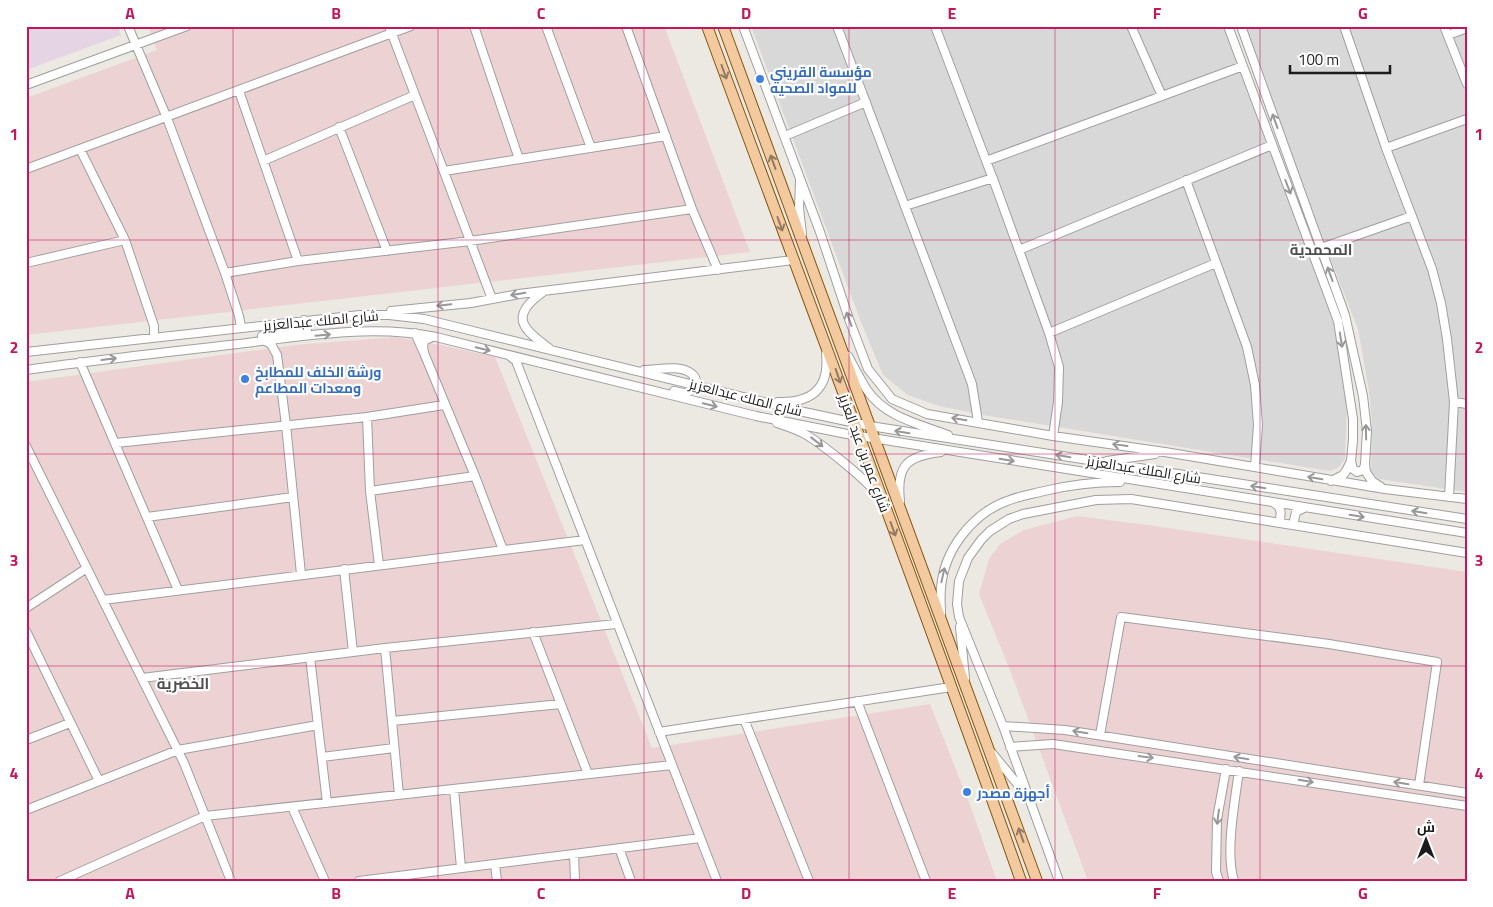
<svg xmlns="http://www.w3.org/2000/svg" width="1493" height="907" viewBox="0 0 1493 907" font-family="'Titillium Web',Cairo,sans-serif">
<rect width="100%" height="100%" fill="#ece8e2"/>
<path fill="#d9d8d8" d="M751,26H1224L1333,321L1347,401L1345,459L1339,467L1330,471L983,415L939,406L908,395L883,375L861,322Z
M1239,26H1467V492L1379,479L1371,473L1372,421L1369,391L1358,329Z"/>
<path fill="#ecd2d3" d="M148,26H664L750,252L26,335V98L157,50Z
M396,337L440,345L495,357L652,748L930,704L970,805L997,881H26V382L295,345Z
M1077,516L1147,525L1467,572V881H1088L1010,670L979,594L989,559L1000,544L1024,530Z"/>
<path fill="#e5d4e3" d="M26,26H118L121,35L26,70Z"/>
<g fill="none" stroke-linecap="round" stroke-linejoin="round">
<defs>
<path id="minor" d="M128,26L167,118L225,273L239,316L241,327
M389,26L492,299
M474,26L519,159
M546,26L591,148
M626,26L692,209L718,270
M743,26L820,232L849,319L868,369L892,399L927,414L1053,436L1165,452L1385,489L1467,499
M837,26L972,384L978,422
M935,26L996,187L1049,333L1059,367L1058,402L1053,436
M1131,26L1162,96
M1228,26L1338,321L1353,419V440L1351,461L1346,471L1343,475L1331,481
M1241,26L1345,315L1363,396L1367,431L1365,464L1366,472L1372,481L1381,487
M1344,26L1386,148L1432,269L1441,303L1447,339L1454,402L1449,497
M1444,26L1467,84
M1448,35L1467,28
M26,85L187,26
M239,91L298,261
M339,127L387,251
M785,136L866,102
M1386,148L1467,119
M80,149L125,240L154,326V337
M263,161L415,95
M986,161L1243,66
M26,169L411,26
M444,171L666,136
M1186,180L1247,347L1255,385L1258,425L1255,467
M800,181L799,208L802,234
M905,206L993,178
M1321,248L1412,216
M1019,250L1272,145
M26,263L125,240
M225,273L298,261L470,241L692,209
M543,292C509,316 522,329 549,348
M391,311L471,303L519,294L793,260
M415,333L424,353L423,347L424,341L432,337
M1049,333L1216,263
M262,336L307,330L308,323L304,320
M265,341L271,344L277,355L286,425L301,574
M26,352L360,315H389L424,319L804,412L870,426L1467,519
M424,353L475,476L503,550
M848,356C854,367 860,379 867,390C885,417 919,424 948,435
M511,357L516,361L717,881
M80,362L178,590
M26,370C97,360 168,352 238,344C302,336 373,324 436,337L756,416L847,434L1467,533
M644,370C658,370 680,364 692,374C700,380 694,391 686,393C682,393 678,392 674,391
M778,402C811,403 830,389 826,354
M1454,402L1467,404
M367,417L370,491L475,476
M777,423C786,426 795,429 803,433C821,443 869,481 880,498
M116,443L367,417L444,405
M26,446L184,763L231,881
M1107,461L1155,454
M1351,461L1353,469L1357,472L1363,470L1365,465
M370,491L379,565
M900,501C896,465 907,456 941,452
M1274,503C1283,508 1281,515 1279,523
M147,517L293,497
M1293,525L1296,512L1304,508
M344,569L353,652
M103,600L585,540
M26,608L87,568
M941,614C941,605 940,596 941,588C944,550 972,514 1007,501C1019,496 1032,494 1044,491C1069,485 1093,482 1120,482
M960,627L965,678
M26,631L99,781
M533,632L588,774
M385,648L399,795
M310,657L327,803
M142,678L385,648L616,624
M857,701L926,881
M744,719L809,881
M392,721L561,704
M1003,726L1065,730L1467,793
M659,732L951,687
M1100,735L1121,617L1329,644L1437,662L1419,785
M26,740L70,723
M1010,747L1053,744L1467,806
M992,753L1024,792
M322,757L394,748
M454,789L461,868
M292,807L325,881
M26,810L178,750L318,725
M619,848L631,881
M574,854L575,881
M495,864L497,881
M60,881L205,816L672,765
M359,881L700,838
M1059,881L1003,726L959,617L957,604L959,581L968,558L981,540L990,531L1009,519L1023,514L1096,500L1131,499L1467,553
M1219,881L1216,872L1217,819L1226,769
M1234,881C1225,853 1235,800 1239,771"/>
<path id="major" d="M707,26C812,311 920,594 1021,881
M723,26L1037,881"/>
</defs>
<use href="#minor" stroke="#9f9f9f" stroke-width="10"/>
<use href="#major" stroke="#86560d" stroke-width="12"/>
<use href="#minor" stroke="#fff" stroke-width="8"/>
<use href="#major" stroke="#f3caa0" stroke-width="10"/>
</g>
<defs><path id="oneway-shaft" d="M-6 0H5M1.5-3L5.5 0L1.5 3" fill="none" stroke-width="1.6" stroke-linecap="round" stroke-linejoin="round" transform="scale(1.25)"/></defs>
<g stroke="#927b64">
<use href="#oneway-shaft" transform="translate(724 72) rotate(70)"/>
<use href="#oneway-shaft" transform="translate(773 162) rotate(-110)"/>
<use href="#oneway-shaft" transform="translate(780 224) rotate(70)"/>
<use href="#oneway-shaft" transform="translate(838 376) rotate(71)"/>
<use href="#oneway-shaft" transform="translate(893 529) rotate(70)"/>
<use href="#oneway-shaft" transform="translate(1021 835) rotate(-110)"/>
</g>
<g stroke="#989898">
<use href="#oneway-shaft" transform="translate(1275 121) rotate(-110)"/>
<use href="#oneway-shaft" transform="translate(1288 187) rotate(69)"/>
<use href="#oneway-shaft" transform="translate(1330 274) rotate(-110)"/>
<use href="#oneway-shaft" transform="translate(518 294) rotate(171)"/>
<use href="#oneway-shaft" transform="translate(444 305) rotate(174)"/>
<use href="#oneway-shaft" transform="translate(849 319) rotate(-110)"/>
<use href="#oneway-shaft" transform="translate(323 335) rotate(-5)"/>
<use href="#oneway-shaft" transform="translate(1341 340) rotate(81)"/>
<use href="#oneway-shaft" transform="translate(483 349) rotate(14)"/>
<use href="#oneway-shaft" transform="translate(109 359) rotate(-7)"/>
<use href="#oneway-shaft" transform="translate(710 405) rotate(14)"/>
<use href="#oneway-shaft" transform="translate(959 419) rotate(-171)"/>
<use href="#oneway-shaft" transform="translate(902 432) rotate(-171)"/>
<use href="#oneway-shaft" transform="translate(1366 432) rotate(-91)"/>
<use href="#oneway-shaft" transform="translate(817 442) rotate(38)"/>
<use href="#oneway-shaft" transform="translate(1120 445) rotate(-172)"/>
<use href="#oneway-shaft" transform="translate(1063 456) rotate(-171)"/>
<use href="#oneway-shaft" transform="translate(1007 460) rotate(9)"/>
<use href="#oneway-shaft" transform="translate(1315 478) rotate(-170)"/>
<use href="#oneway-shaft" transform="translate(1258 487) rotate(-171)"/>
<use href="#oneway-shaft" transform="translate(1419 512) rotate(-171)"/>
<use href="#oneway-shaft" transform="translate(1357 516) rotate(9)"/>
<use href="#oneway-shaft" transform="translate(943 575) rotate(-77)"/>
<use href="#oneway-shaft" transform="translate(1080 732) rotate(-171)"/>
<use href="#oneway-shaft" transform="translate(1146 757) rotate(8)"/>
<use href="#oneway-shaft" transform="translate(1241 758) rotate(-171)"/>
<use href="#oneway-shaft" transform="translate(1306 781) rotate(9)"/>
<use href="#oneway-shaft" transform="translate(1401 783) rotate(-171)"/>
<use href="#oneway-shaft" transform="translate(1218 817) rotate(97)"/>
</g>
<path fill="none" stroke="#c2185b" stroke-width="1" stroke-opacity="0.55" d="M233,26V881M438,26V881M644,26V881M849,26V881M1055,26V881M1260,26V881M26,240H1467M26,454H1467M26,666H1467"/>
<g fill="#3f7fe0" stroke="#fff" stroke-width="2">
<circle cx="760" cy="79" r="5"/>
<circle cx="245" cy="379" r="5"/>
<circle cx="967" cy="792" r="5"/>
</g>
<g text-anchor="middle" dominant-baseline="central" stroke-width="4.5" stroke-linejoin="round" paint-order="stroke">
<g font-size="14" font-weight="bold" fill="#366cbe" stroke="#fff" text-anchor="start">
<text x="770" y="71">مؤسسة القريني<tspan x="770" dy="16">للمواد الصحيه</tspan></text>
<text x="255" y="371">ورشة الخلف للمطابخ<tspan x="255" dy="16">ومعدات المطاعم</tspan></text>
<text x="977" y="792">أجهزة مصدر</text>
</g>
<g font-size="14" fill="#1b1b1b" stroke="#fff">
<text transform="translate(321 320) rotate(-5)">شارع الملك عبدالعزيز</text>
<text transform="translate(746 397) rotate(14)">شارع الملك عبدالعزيز</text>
<text transform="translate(865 453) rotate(70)">شارع عمر بن عبد العزيز</text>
<text transform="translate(1144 469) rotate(9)">شارع الملك عبدالعزيز</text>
</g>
<g font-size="15" font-weight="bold" fill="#4e4e4e" stroke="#fff">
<text x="1321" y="249">المحمدية</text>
<text x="183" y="683">الخضرية</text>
</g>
</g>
<rect width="1493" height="907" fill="none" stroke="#ffffff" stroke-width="55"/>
<g transform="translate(1426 840)" stroke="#ffffff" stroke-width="4" paint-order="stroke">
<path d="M0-4L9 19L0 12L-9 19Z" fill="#1b1b1b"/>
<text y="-8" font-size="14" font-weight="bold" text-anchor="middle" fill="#1b1b1b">ش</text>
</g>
<path d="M1290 65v8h100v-8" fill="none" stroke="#1b1b1b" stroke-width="2.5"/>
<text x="1298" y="65" font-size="15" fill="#1b1b1b" stroke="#ffffff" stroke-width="4" paint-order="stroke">100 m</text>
<rect x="28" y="28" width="1438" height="852" fill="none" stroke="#c2185b" stroke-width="2"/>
<g font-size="16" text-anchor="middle" font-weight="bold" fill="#c2185b">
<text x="130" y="19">A</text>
<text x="336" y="19">B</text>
<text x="541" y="19">C</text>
<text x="746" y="19">D</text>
<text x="952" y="19">E</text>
<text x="1157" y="19">F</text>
<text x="1363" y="19">G</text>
<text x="14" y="140">1</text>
<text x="1479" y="140">1</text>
<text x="14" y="353">2</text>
<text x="1479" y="353">2</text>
<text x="14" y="566">3</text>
<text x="1479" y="566">3</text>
<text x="14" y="779">4</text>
<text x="1479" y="779">4</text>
<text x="130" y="899">A</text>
<text x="336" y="899">B</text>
<text x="541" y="899">C</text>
<text x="746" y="899">D</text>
<text x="952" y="899">E</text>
<text x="1157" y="899">F</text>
<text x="1363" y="899">G</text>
</g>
</svg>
